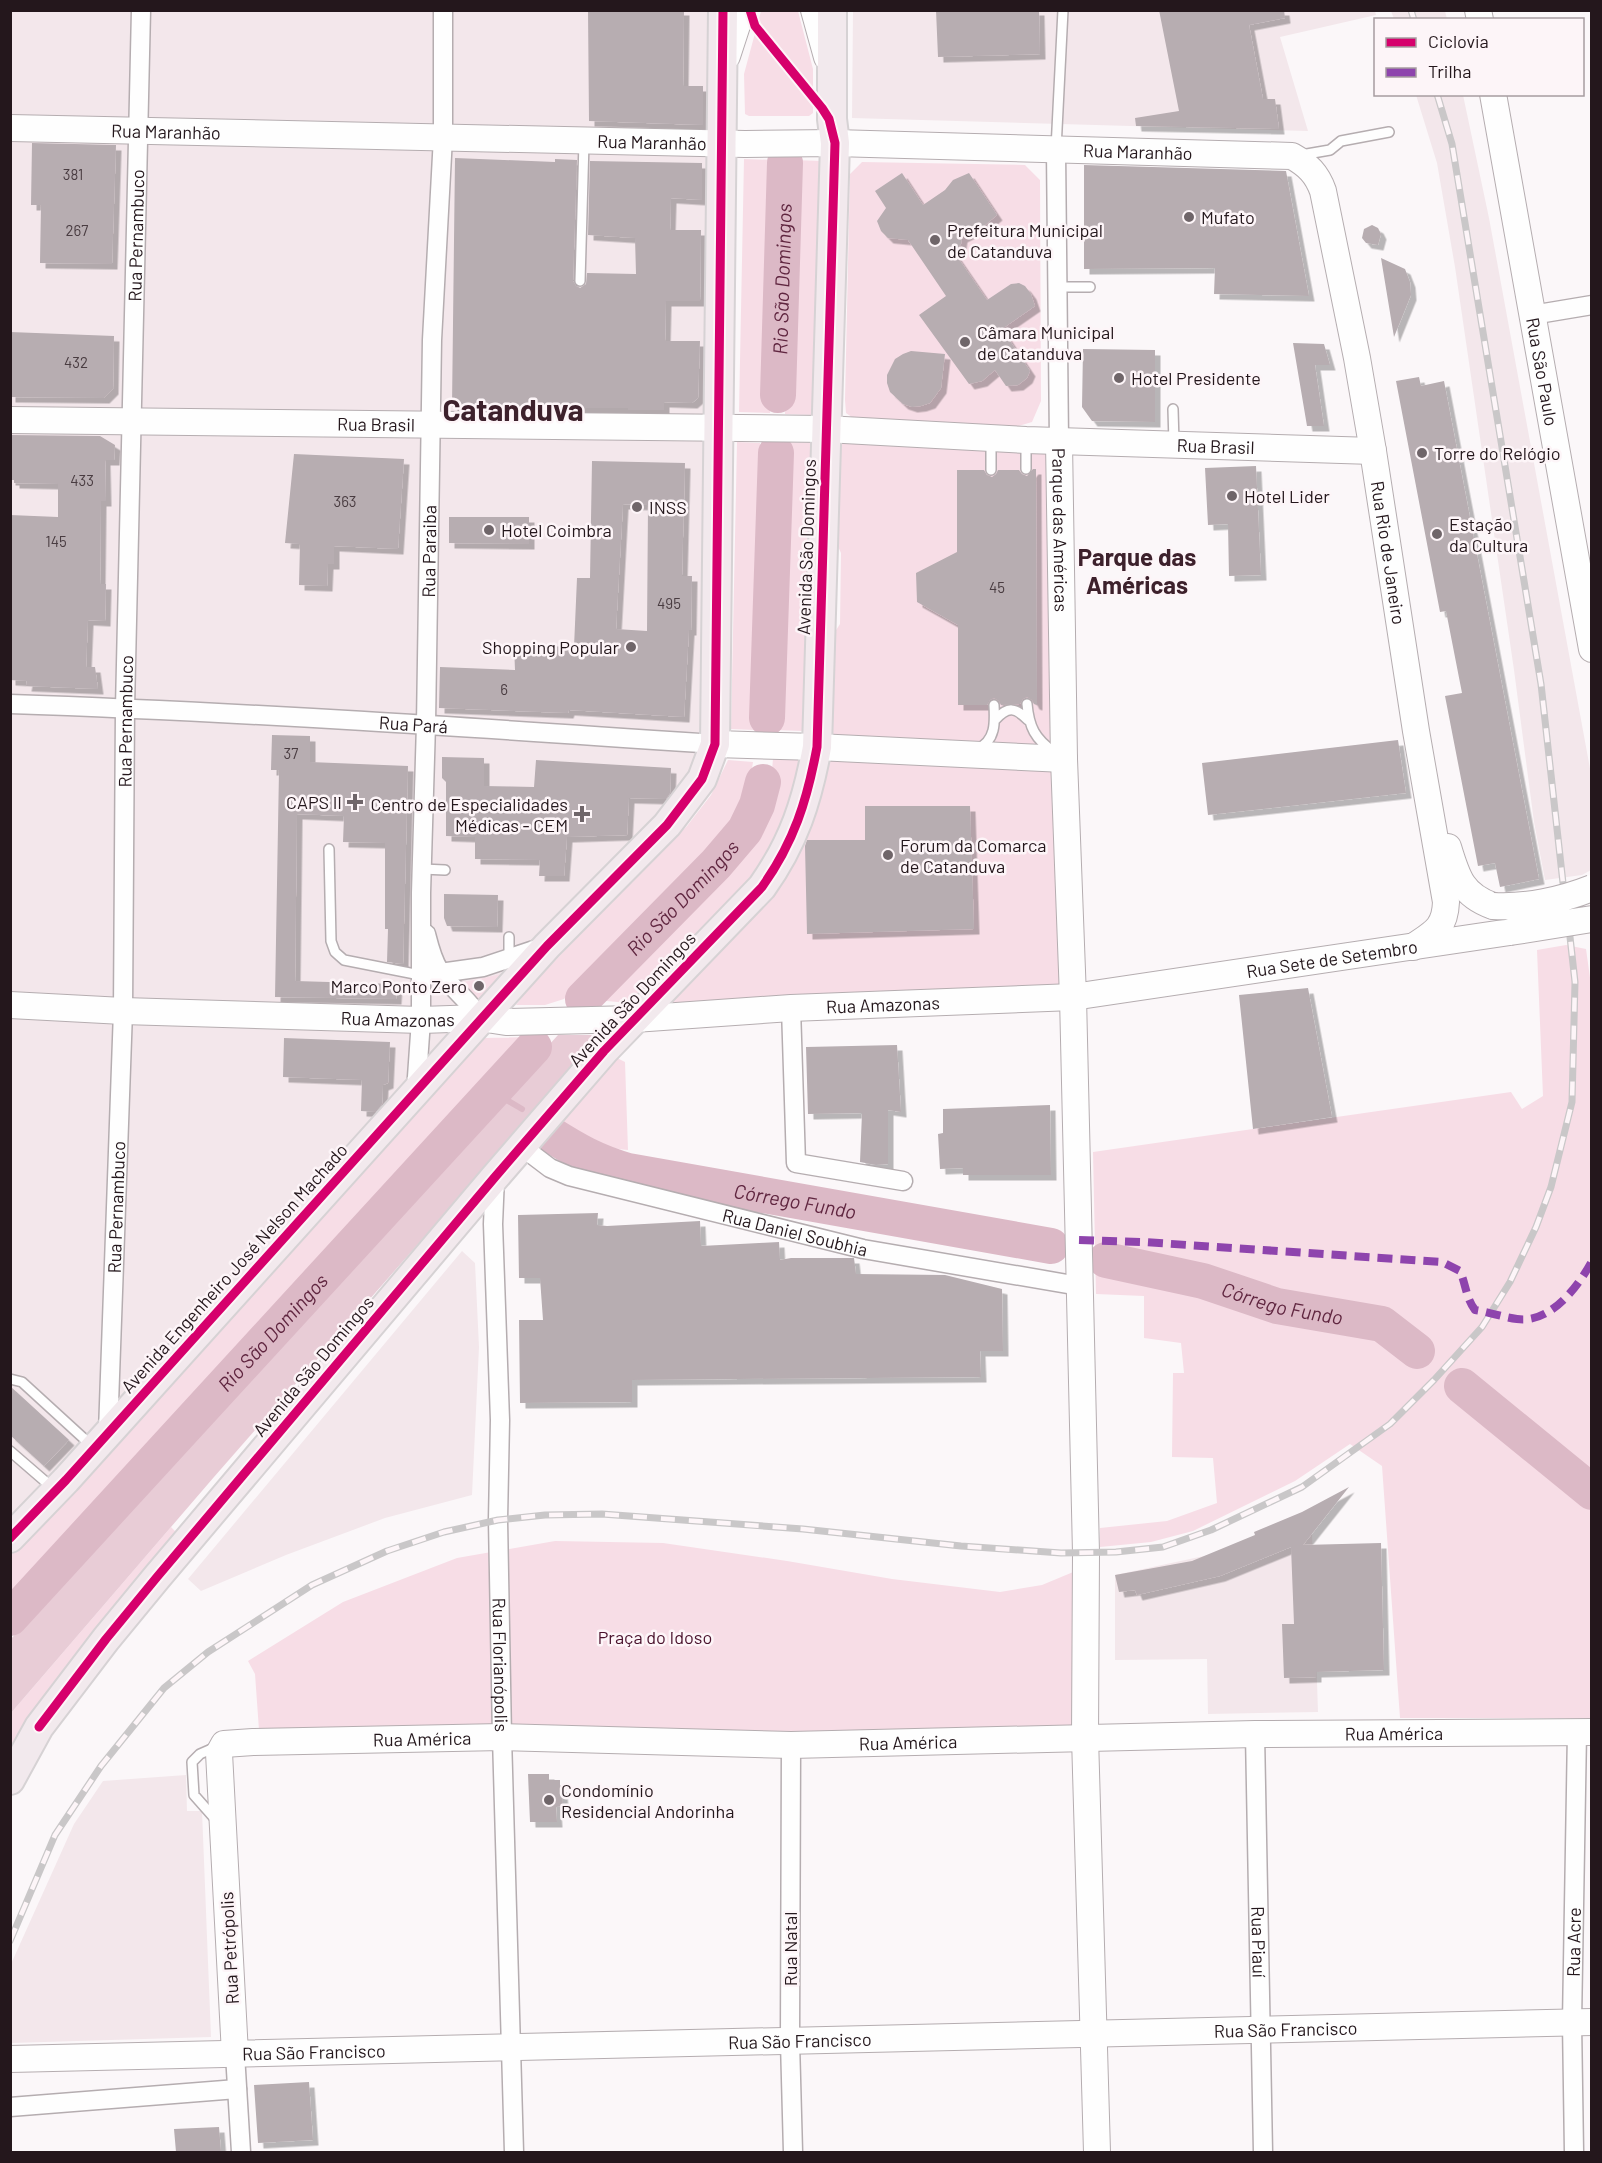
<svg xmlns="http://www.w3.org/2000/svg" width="1602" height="2163" viewBox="0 0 1602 2163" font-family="Barlow,sans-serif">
<defs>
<filter id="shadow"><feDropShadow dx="5.5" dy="5.5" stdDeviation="0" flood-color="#0004"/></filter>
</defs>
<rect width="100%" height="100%" fill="#fbf7f9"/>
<path fill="#f3e7eb" d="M11,11H734L710,747L690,785L11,1528Z
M853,11H1375L1376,15L1280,37L1308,131L852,118Z
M1391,11H1445L1447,19H1394Z
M1416,95H1463L1489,218L1591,774V870L1582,875L1545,880L1534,822L1514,670L1455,267L1437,163Z
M462,1251L475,1263L479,1347L472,1495L385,1518L286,1555L201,1591L188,1579Z
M1312,1533L1318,1712L1208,1714L1207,1659L1115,1660V1575Z
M186,1775L187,1811H202L211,2037L11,2043V1964L74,1824L103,1781Z"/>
<path fill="#f7dde6" d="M761,11H798L813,69V113L809,116H749L745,114L744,74Z
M744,159L776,160L770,413L739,412Z
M793,160L823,161L815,415L785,414Z
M862,162L1025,165L1040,180L1041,401L1032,422L1009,429L856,420L846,413L845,400L850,174Z
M838,440L1049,449L1061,985L663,1006L772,893L831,638L840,624L841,553L836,542Z
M737,442L760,443L754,730L731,729Z
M783,442L811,443L802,731L775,730Z
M773,759H801L789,809L770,852L750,879L628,1003L596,1000L753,837L769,803Z
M728,760L753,762L749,788L737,817L712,849L564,999L545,1005H516L529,988L635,877L687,826L711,795Z
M1566,945L1586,949L1592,992L1591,1718H1400L1382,1466L1350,1444L1295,1481L1193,1531L1151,1542L1100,1547V1528L1167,1521L1217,1503L1213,1458L1172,1457L1173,1373H1184L1181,1343L1144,1338V1296L1096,1294L1093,1152L1511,1092L1522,1109L1543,1096L1537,950Z
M502,974L479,1001L464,982Z
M531,1037L487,1083L11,1610L10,1556L81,1481L485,1038Z
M607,1053L625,1062L628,1150C600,1148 571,1138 553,1116Z
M171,1527L177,1533L145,1569L151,1575L11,1752V1713Z
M555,1541L663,1543L787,1561L892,1579L1000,1592L1042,1585L1078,1570L1073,1726L793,1737L259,1730L255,1674L248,1661L343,1602L457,1558Z"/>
<path fill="#e8ccd6" d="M558,1035H601L214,1477L11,1713V1639Z"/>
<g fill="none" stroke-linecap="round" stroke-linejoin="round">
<path stroke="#dcb9c6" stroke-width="6" d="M493,1092L522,1109"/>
<g stroke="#dcb9c6" stroke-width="36">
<path id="s1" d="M778,395L785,163"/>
<path d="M767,718L776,453"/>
<path id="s2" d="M583,999L716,864L745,830L757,805L763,782"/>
<path id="s3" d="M547,1132C575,1150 596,1162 628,1171L1051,1246"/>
<path id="s4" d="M1106,1260L1203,1281L1277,1306L1382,1324L1417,1351"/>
<path d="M1462,1386L1592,1492"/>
<path id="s5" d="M10,1618L534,1047"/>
</g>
</g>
<path fill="#b7adb1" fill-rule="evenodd" filter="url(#shadow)" d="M588,10H684L683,86H703V125L589,121Z
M936,10H1039L1040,54L938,57Z
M1159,10H1284L1285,18L1249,25L1263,99H1275L1279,129L1136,126L1135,118L1179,111Z
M32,143L116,145L112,264L40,263L41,205H31Z
M455,158L555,162V159L577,160L573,281L576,286L580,288L586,284L587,273L636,274L635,238L588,235L590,161L702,163V200L671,198L670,230H701L700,301H666L665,341H700L698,398L692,403L664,402V410H628V408H492V404L452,407Z
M1084,165L1286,171L1309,296L1214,294L1215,268L1084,269Z
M902,173L923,205L945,190L953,180L969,173L997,215L984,226L962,237L961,244L954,252L987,300L1011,284L1019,283L1025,286L1031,294L1035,306L1002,329L1030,371L1027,378L1018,385L1006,386L995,370L982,381L969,384L919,315L946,296L908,240L888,238L881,231L877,221L886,208L875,191Z
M1372,225L1378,228L1381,234L1378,245L1366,243L1362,238L1364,229Z
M1381,258L1405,269L1410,282L1411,295L1394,337Z
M10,332L114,336L113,389L104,398L10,397Z
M1293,343L1324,344L1330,365H1315L1324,426H1307Z
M1083,349L1155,350V422L1092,421L1082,407Z
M911,351L945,354L941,388L930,403L921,406L912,407L903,404L890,392L887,383V375L895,359L903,354Z
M1419,377L1421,386L1444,381L1539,879L1500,887L1495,863L1478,866L1445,696L1462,693L1446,611L1440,612L1396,381Z
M10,435L100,436L115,445L114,460H105L106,501H101L100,584H106L105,621L88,620L86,667H95L98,689L26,686L27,681L10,680V515L58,517V484L14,483V480H10Z
M294,454L404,459L398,549L334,546V564H328L327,586L299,585L300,544L285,543Z
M592,461L685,463L682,576H692L691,630H689L684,717L569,710L568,713L439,708L440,667L515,670L514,645L574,647L577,578H590ZM623,504L648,505L647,631L616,629Z
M1256,466L1261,575L1229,576L1228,524L1208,525L1205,468Z
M1033,469H1036L1037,705L1034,704L1032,700L1027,697L1023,699L1020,704L1001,705L999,701L994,698L990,700L987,705H958V625L917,602L916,573L957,552V470H984L987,475L992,477L996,474L998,470H1019L1022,474L1027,476Z
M449,517H529V544L449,543Z
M272,735L310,736V762L408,766L403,964L387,962L388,929H385V843L343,842L344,816L297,814L295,981L397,984L396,999L275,997L279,770H271Z
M1398,740L1406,793L1208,815L1202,763Z
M442,757L484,758V786L534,787L536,760L671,768L670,793L666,799L629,798L627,835L567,837L564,876H539L540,860L475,859V837L446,836V782L442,778Z
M865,806H970L974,929L807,934L805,846L807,840H865Z
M444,894L498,895L497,927L447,926L444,918Z
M1308,988L1332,1117L1253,1129L1239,995Z
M284,1038L390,1042L388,1083L383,1085L382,1104L376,1112L361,1111L362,1080L283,1077Z
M897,1045L901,1112L888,1110V1164L876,1165L860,1162L862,1113L808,1114L806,1047Z
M1050,1105L1051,1175H963V1168L940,1169L938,1134L943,1133V1109Z
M598,1213L597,1225L607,1226L700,1221L701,1246L779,1242L780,1260L791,1258H854L856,1274L945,1275L1002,1289L1003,1351H980L981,1377L632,1380V1402L520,1403L519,1320H543L540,1278H519L518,1215Z
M10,1386L69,1440L44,1466L10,1435Z
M1349,1487L1303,1545L1381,1543L1384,1670L1316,1672V1677L1284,1678L1282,1624H1294L1291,1547L1220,1576L1137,1595L1135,1590L1119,1592L1115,1575L1192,1561L1255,1535L1254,1532L1302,1512Z
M528,1774H549V1780H560V1787H562L563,1806L556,1807L557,1822H530Z
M309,2082L313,2140L258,2143L254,2085Z
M219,2127L221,2152H176L174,2129Z"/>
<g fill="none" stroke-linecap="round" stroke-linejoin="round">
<defs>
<path id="lane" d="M1056,149L1063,10
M1301,155L1330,150L1341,141L1389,132
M580,281L584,142
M1058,287H1090
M1173,409L1174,443
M991,441V470
M1026,443V469
M1027,704C1029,727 1035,739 1054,752
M995,720C1008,706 1015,707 1028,720
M977,749C996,741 995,722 994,705
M329,849L331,941L335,952L344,960L420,975
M422,869L445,870
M509,937V958
M10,1379L22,1382L92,1446
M10,1451L54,1489
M216,1747L200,1754L192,1762L194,1795L217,1821"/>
<g id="street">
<path d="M1056,151L1059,442"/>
<path d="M1532,315L1592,305"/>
<path id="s6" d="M10,704C246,712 480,728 715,744"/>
<path d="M426,934C429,946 432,959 439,970C451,988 469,1000 480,1018"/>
<path d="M433,974L483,967L540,948"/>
<path d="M791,1008L796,1163L903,1181"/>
<path id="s7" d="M416,1091L421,1020V893L426,724L432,340L443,137V10"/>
<path id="s8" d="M521,1146L550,1168L569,1176L863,1249L1079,1286"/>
<path id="s9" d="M495,1177L493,1224L500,1420L498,1520L502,1737L514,2152"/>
<path id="s10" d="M108,1432L123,1011L125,708L141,10"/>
<path id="s11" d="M1255,1734L1263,2152"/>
<path d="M791,1745L790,2042L793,2152"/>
<path d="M235,2054L241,2152"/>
<path d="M10,2107L237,2089"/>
<path id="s12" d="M1574,2152L1572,2022L1577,1732"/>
</g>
<g id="secondary">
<path d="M814,10L827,57"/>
<path d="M1478,10L1480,20"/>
<path d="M727,56L742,10"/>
<path id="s13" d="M1493,94L1592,649"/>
<path id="s14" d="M10,128L745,144L835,143L1292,156C1308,165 1317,174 1323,191L1357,358L1373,451L1416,731L1446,902C1445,929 1433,933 1413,947"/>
<path id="s15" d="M10,420L826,429L1026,440L1373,451"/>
<path id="s16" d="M1059,442L1064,759L1073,997L1086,1553L1085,1737L1097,2152"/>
<path d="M715,744L817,747L1064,759"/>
<path d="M1448,847C1457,877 1462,895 1493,906"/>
<path id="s17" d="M10,1005L123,1011L421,1020L480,1018L506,1022L634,1019L791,1008L1073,997L1510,932"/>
<path id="s18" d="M235,2054L219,1753L224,1744L253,1742L502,1737L791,1745L1255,1734L1592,1732"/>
<path id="s19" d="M10,2059L1592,2022"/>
</g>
<path id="primary" d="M10,1538L66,1480L547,946L667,825L702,779L715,744L723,10
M10,1780L39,1727L106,1639L157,1577L495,1177L604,1051L762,887C794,842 807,801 817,747L835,143L832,119V10"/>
</defs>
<use href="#lane" stroke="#b5adb0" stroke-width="12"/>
<use href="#street" stroke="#b5adb0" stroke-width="21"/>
<use href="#secondary" stroke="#b5adb0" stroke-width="28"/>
<use href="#primary" stroke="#d6d2d4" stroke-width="32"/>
<use href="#lane" stroke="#fefefe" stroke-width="9"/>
<use href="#street" stroke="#fefefe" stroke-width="18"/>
<use href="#secondary" stroke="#fefefe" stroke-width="26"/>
<use href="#primary" stroke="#f2e9ed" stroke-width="28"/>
<defs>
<path id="rail" d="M1411,10L1414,20
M1437,94L1452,144L1541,684L1563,883
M10,1941L55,1835L101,1766L164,1688L208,1652L312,1585L387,1551L444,1532L498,1520L545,1515L602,1514L803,1529L961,1546L1061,1553L1116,1552L1163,1547L1211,1530L1302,1487L1390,1424L1434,1380L1482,1327L1510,1282L1536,1227L1551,1187L1572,1102L1575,982L1570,937"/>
</defs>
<use href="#rail" stroke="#c9c7c8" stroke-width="7"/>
<use href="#rail" stroke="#fdf5f8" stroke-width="4.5" stroke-dasharray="14" stroke-linecap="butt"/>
<defs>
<path id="secondary-bridge" d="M1493,906C1525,908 1562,900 1592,888
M1510,932L1592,919"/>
</defs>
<use href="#secondary-bridge" stroke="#b5adb0" stroke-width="28" stroke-linecap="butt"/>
<use href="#secondary-bridge" stroke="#fefefe" stroke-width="26"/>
<path stroke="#8e44ad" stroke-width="8" stroke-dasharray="15 8" stroke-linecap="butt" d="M1079,1240L1143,1242L1442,1262L1460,1271C1466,1285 1466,1298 1475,1310C1489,1312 1502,1317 1517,1319C1550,1324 1578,1287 1592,1261"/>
<defs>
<path id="cycleway" d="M10,1538L66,1480L547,946L667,825L702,779L715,744L723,10
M39,1727L106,1639L157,1577L495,1177L604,1051L762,887C794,842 807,801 817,747L835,143L829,119L822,108L755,26L750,10"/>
</defs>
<use href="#cycleway" stroke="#fdf5f8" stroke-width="13"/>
<use href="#cycleway" stroke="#d6006c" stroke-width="9"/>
</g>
<g fill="#6f6569" stroke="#fdf5f8" stroke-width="2">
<circle cx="1189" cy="217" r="6"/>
<circle cx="935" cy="240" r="6"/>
<circle cx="965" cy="342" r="6"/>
<circle cx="1119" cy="378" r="6"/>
<circle cx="1422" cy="453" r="6"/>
<circle cx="1232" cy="496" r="6"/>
<circle cx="637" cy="507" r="6"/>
<circle cx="489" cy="530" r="6"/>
<circle cx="1437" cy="534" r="6"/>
<circle cx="631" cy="647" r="6"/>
<path d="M352 793h6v6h6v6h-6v6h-6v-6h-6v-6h6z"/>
<path d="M579 805h6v6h6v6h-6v6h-6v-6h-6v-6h6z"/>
<circle cx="888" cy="855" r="6"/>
<circle cx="479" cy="986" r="6"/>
<circle cx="549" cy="1800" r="6"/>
</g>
<g text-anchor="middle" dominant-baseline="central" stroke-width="5" stroke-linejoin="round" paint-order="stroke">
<g font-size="15" fill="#493c41">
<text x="73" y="174">381</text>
<text x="77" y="230">267</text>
<text x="76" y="362">432</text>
<text x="82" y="480">433</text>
<text x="345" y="501">363</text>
<text x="56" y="541">145</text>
<text x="997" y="587">45</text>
<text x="669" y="603">495</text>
<text x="504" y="689">6</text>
<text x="291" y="753">37</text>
</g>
<g font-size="18" fill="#24171c" stroke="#fdf5f8">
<text stroke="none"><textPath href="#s14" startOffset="156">Rua Maranhão</textPath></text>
<text stroke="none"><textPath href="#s14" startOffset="642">Rua Maranhão</textPath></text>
<text stroke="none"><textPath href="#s14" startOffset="1128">Rua Maranhão</textPath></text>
<text stroke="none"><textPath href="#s10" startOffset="1197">Rua Pernambuco</textPath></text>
<text stroke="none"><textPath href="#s13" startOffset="282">Rua São Paulo</textPath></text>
<text stroke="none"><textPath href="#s15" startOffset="366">Rua Brasil</textPath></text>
<text stroke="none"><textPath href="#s15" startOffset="1206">Rua Brasil</textPath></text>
<text stroke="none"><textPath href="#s16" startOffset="88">Parque das Américas</textPath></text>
<text transform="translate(806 547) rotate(-88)">Avenida São Domingos</text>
<text stroke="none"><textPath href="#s7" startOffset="540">Rua Paraiba</textPath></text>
<text stroke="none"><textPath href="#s14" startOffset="1698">Rua Rio de Janeiro</textPath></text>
<text stroke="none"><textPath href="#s10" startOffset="711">Rua Pernambuco</textPath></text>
<text stroke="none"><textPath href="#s6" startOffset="404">Rua Pará</textPath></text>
<text stroke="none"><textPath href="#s17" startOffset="1326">Rua Sete de Setembro</textPath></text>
<text transform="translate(632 999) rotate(-47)">Avenida São Domingos</text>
<text stroke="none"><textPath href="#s17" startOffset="874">Rua Amazonas</textPath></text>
<text stroke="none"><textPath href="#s17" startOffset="388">Rua Amazonas</textPath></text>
<text stroke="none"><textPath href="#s10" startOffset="225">Rua Pernambuco</textPath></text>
<text stroke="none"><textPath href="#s8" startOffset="290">Rua Daniel Soubhia</textPath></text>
<text transform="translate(234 1268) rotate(-48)">Avenida Engenheiro José Nelson Machado</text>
<text transform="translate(313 1366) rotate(-50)">Avenida São Domingos</text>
<text stroke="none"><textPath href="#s9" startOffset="488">Rua Florianópolis</textPath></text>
<text stroke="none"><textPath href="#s18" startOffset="1482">Rua América</textPath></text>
<text stroke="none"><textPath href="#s18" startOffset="510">Rua América</textPath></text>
<text stroke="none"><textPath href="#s18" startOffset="996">Rua América</textPath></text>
<text stroke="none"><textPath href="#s12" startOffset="210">Rua Acre</textPath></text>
<text stroke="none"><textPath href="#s11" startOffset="208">Rua Piauí</textPath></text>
<text transform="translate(229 1948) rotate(-93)">Rua Petrópolis</text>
<text transform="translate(790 1949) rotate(-90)">Rua Natal</text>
<text stroke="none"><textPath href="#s19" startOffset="1276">Rua São Francisco</textPath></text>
<text stroke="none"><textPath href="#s19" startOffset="790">Rua São Francisco</textPath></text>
<text stroke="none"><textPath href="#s19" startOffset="304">Rua São Francisco</textPath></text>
</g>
<g font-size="18" fill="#24171c" stroke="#fdf5f8" text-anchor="start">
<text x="1201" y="217">Mufato</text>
<text x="947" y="230">Prefeitura Municipal<tspan x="947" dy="21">de Catanduva</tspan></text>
<text x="977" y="332">Câmara Municipal<tspan x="977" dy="21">de Catanduva</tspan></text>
<text x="1131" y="378">Hotel Presidente</text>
<text x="1434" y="453">Torre do Relógio</text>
<text x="1244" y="496">Hotel Lider</text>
<text x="649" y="507">INSS</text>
<text x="1449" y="524">Estação<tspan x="1449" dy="21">da Cultura</tspan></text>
<text x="501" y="530">Hotel Coimbra</text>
<text x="619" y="647" text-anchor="end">Shopping Popular</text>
<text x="342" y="802" text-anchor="end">CAPS II</text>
<text x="568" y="804" text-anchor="end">Centro de Especialidades<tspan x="568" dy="21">Médicas - CEM</tspan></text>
<text x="900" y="845">Forum da Comarca<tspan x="900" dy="21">de Catanduva</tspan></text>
<text x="467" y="986" text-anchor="end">Marco Ponto Zero</text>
<text x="561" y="1790">Condomínio<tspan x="561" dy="21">Residencial Andorinha</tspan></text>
</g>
<g font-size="18" fill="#49112c" stroke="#fdf5f8">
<text x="655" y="1637">Praça do Idoso</text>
</g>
<g font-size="20" font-style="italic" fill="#602640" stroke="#fdf5f8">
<text stroke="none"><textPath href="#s1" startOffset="116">Rio São Domingos</textPath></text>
<text stroke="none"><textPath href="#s2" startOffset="142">Rio São Domingos</textPath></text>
<text stroke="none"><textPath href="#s3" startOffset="260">Córrego Fundo</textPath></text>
<text stroke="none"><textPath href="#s4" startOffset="182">Córrego Fundo</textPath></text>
<text stroke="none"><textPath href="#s5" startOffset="388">Rio São Domingos</textPath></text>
</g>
<g font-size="24" font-weight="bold" fill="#3d212c" stroke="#fdf5f8">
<text x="1137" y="556">Parque das<tspan x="1137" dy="28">Américas</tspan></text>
</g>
<g font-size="30" font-weight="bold" fill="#3d212c" stroke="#fdf5f8">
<text x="513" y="409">Catanduva</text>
</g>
</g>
<rect width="1602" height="2163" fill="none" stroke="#24171c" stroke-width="24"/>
<rect x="1374" y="18" width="210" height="78" fill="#fdf5f8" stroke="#a69ca0" stroke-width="1.5"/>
<rect x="1386" y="38" width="30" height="9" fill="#d6006c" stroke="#a69ca0" stroke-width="1.5"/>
<text x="1428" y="48" font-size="18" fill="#24171c">Ciclovia</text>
<rect x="1386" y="68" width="30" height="9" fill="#8e44ad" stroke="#a69ca0" stroke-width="1.5"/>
<text x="1428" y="78" font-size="18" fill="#24171c">Trilha</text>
</svg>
